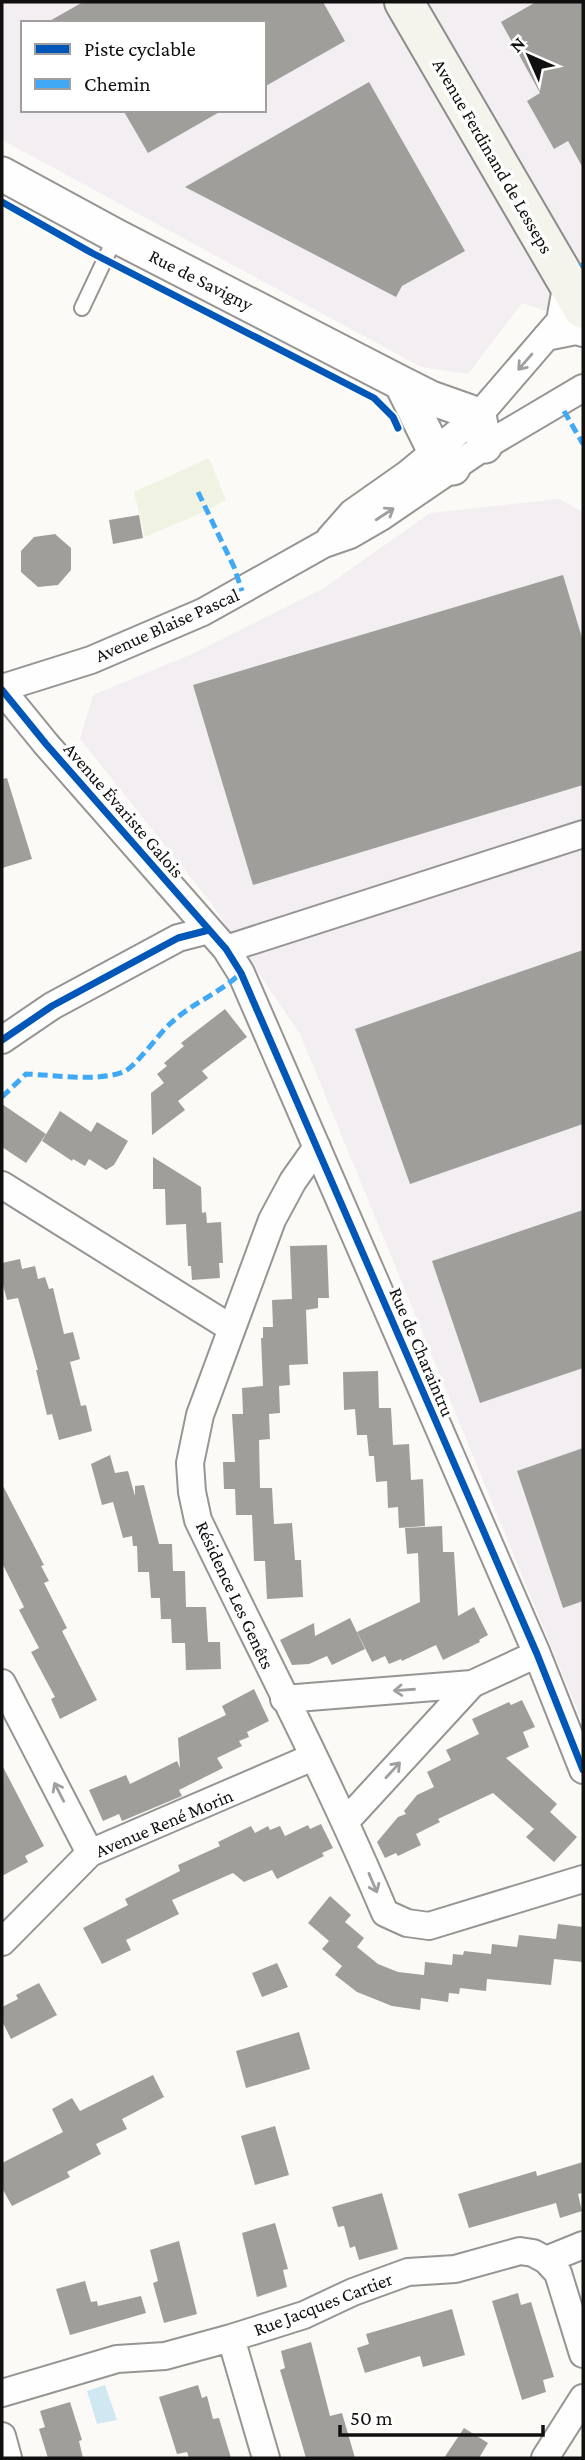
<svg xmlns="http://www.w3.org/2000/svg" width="585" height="2460" viewBox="0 0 585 2460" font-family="'Crimson Pro',serif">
<rect width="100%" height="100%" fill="#fcfaf6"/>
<path fill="#f3eef1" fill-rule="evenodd" d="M2,2H583V323L522,303L468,374L421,367L2,140ZM23,23H264V110H23Z
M559,499L583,512V1724L300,1034L211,903L80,739L93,695L199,651L324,588L430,513Z"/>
<path fill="#f0f3e2" d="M209,458L226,500L206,511L145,537L134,492Z"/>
<path fill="#d0e8f2" d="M105,2385L117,2420L97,2424L87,2391Z"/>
<path fill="#a09e9b" d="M83,2H323L345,41L264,87V23H46Z
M536,2H583V168L568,141L554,149L527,101L540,93L501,22Z
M369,82L465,251L402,286L396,297L185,187Z
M123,110H223L148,153Z
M139,515L143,538L113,544L109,520Z
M55,534L71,548V570L58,585L38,587L21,572V551L34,537Z
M563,575L583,641V785L253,885L193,685Z
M7,778L32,859L2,868V779Z
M583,950V1124L410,1184L355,1029Z
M225,1009L247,1037L202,1071L208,1078L178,1101L185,1110L152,1135L151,1093L164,1083L157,1074L167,1066L164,1063L184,1046L181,1043Z
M2,1104L46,1134L26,1163L2,1147Z
M60,1111L91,1132L97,1122L128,1141L114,1165L106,1170L89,1159L85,1166L73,1159L72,1161L42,1141Z
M153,1157L201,1187L202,1213L206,1212L207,1223L221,1222L223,1263H219L220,1278L192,1280L191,1266H188L186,1224L166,1225L165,1189H153Z
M583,1210V1368L480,1403L432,1261Z
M327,1245L329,1298H318V1308L306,1310L308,1364L289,1365L290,1385L279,1386L280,1413L269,1414L270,1439L259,1440L260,1488H272L274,1524L292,1523L295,1560H301L303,1597L267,1599L265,1561H254L252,1515H236L235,1489H224L223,1462H235L232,1414H243L242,1388L263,1386L261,1338H263V1327H273L272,1300L292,1299L290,1246Z
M20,1259L22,1269L35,1266L38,1279L45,1277L49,1289L53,1288L64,1334L73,1332L80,1359L70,1362L81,1406L86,1405L92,1431L59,1440L52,1414L47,1415L36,1370H38L18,1298L7,1300L2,1281V1263Z
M378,1371L379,1408H391L393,1445L409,1444L411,1480L423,1479L425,1526L399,1528L398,1507L388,1508L387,1481L376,1482L374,1456H369L367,1435H357L355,1409L344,1410L343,1372Z
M583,1448V1601L563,1608L517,1471Z
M110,1455L115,1473L128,1471L135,1496V1486L144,1485L159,1544H172L173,1571H185L186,1607H206L208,1642H220L221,1669L186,1670L185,1643H172L171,1619H161L160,1598H151L149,1572H138L137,1546H133L132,1536L123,1538L113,1502L102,1505L91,1464Z
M2,1484L44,1565L41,1566L49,1581L44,1583L67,1628L62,1631L97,1700L60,1719L51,1699L55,1697L31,1652L39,1648L19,1610L24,1607L2,1563Z
M442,1526L443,1552H454L458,1616L474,1607L488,1635L479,1640L480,1642L443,1660L436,1645L402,1661L401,1659L389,1664L385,1656L372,1662L357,1632L420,1602L418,1553L407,1554L405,1528Z
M350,1618L365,1649L332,1665L327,1656L309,1664L292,1665L280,1640L314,1623L315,1636Z
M254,1689L269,1721L247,1732L249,1737L239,1741L242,1746L217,1758L223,1768L179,1790L182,1796L122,1821L119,1814L103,1821L89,1790L126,1775L130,1784L177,1761L180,1768L178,1738L226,1715L222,1706Z
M522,1700L535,1727L523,1732L529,1747L506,1758L557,1804L550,1812L577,1837L554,1862L526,1837L534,1829L493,1793L438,1819L440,1822L416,1834L421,1845L398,1856L396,1853L385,1858L377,1842L398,1817L406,1814L404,1811L417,1795L434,1787L427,1772L451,1760L446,1750L479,1734L472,1719L509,1702L511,1705Z
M2,1765L44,1846L25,1856L28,1862L2,1876Z
M321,1824L333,1848L322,1853L324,1856L277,1879L272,1870L244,1882L233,1873L172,1900L179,1914L126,1940L131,1950L102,1964L83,1928L128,1905L125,1899L180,1871L178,1865L220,1846L218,1842L251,1826L255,1833L268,1826L270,1830L280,1826L285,1836L308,1825L310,1829Z
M330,1896L351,1915L345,1922L364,1938L357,1947L378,1964L398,1972L424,1975L425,1962L452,1965L453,1954L463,1955L464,1951L491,1954L492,1944L517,1947L519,1935L556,1939L558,1924L583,1927V1962L554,1959L551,1985L487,1979L486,1991L460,1988L459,1994L449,1993L448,2002L421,1998L420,2010L392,2006L357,1992L335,1975L342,1966L322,1949L329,1941L308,1923Z
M277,1963L288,1987L262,1997L252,1973Z
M39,1983L57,2015L11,2039L2,2021V2007L18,1999L16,1995Z
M299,2032L310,2069L246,2088L236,2051Z
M153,2075L164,2097L122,2119L127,2129L96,2144L101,2154L67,2172L70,2177L12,2206L2,2188V2163L63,2132L52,2109L72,2098L80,2111Z
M275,2126L289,2175L255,2185L241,2136Z
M583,2162V2193L578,2194L582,2211L560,2218L556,2203L469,2228L458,2194L536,2171L537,2176Z
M382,2193L398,2249L359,2260L355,2246L350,2248L344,2226L338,2227L332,2207Z
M275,2223L288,2269L283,2270L287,2287L257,2297L242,2233Z
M179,2241L197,2314L164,2323L153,2283L158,2281L150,2250Z
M85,2281L91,2302L97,2301L98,2306L141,2296L146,2313L70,2335L56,2289Z
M518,2293L521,2305L531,2302L554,2377L543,2380L546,2392L522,2400L492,2301Z
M452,2309L465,2355L423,2367L420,2356L365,2373L357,2348L369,2344L366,2334Z
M311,2342L330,2416L342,2413L355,2458H306L280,2370L285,2368L281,2351Z
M198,2385L202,2398L207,2396L213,2419L219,2418L231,2458H189L187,2452L177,2454L159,2397Z
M70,2402L82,2440L79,2441L83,2458H48L39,2429L45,2427L40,2411Z
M464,2428L488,2443L479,2458H444Z"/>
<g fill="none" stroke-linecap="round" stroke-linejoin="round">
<defs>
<path id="service" d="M82,308L116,236"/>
<path id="minor" d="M546,337L576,331L583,333
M330,538L352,513L406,475L479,415L560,321L567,282
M2,688L91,660L203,612L324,544L350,535L381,517L485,446L583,388
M2,690L46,744L226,949L241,973L537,1654L583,1770
M226,949L583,834
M2,1040L52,1006L178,938L209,930
M317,1147L293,1181L272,1220L200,1415L190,1463L192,1492L198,1520C261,1651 329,1780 385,1913L407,1923L429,1926L583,1879
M2,1185L231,1328
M2,1683L90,1853
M284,1699L472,1684L537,1654
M346,1821L472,1684
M2,1942L90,1853L313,1757
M546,2260L583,2245
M231,2338L266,2458
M2,2393L117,2359L165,2356L231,2338L304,2315L353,2292L408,2272L455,2269L520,2251L533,2253L546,2260L558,2273L583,2354
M2,2436L8,2458
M545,2458L583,2398"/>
<path id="tertiary" d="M2,174L116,236L401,383L431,398L479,415L485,446
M401,383L435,452L453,468"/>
<path id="secondary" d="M404,2L583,309"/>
</defs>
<use href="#service" stroke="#969594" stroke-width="18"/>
<use href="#minor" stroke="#969594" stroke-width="30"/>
<use href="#tertiary" stroke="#969594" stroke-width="37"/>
<use href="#secondary" stroke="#8d8c8a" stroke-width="42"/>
<use href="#service" stroke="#fffefe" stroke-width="14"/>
<use href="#minor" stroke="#fffefe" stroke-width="26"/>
<use href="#tertiary" stroke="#fffefe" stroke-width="33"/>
<use href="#secondary" stroke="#f4f3ec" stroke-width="38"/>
<path stroke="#3fa9f5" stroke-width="5" stroke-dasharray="10 5" stroke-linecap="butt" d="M581,263L583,267
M564,411L583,444
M198,492L234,567L242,591
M2,1097L26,1074C55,1075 96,1082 123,1072C135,1068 159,1033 171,1023C192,1003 220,993 241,973"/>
<defs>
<path id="cycleway" d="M2,202L92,253L374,398L393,417L398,428
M2,690L46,744L226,949L241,973L537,1654L583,1770
M2,1040L52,1006L178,938L209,930"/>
</defs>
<use href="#cycleway" stroke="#fff" stroke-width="11"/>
<use href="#cycleway" stroke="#0057b8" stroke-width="7"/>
</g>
<defs><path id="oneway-shaft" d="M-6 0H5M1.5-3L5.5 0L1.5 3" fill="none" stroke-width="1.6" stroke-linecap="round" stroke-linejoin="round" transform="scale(1.75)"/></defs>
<g stroke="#9f9f9f">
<use href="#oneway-shaft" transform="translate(525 362) rotate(131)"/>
<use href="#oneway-shaft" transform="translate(385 514) rotate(-33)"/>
<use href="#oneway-shaft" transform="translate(404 1690) rotate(176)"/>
<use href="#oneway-shaft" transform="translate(393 1770) rotate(-47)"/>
<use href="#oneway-shaft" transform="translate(59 1792) rotate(-117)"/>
<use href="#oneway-shaft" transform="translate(373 1883) rotate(67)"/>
</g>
<g text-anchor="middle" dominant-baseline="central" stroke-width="7" stroke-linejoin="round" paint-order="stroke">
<g font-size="19" fill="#101010" stroke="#fff">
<text transform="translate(493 156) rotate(60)">Avenue Ferdinand de Lesseps</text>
<text transform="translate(201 280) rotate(27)">Rue de Savigny</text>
<text transform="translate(167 625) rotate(-24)">Avenue Blaise Pascal</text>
<text transform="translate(124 810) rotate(49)">Avenue Évariste Galois</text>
<text transform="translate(422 1352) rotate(67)">Rue de Charaintru</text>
<text transform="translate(235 1595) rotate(65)">Résidence Les Genêts</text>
<text transform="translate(164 1823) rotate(-23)">Avenue René Morin</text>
<text transform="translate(323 2304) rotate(-21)">Rue Jacques Cartier</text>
</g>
</g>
<rect width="585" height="2460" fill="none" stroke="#101010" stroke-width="7"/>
<rect x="21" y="21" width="245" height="91" fill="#ffffff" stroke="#9f9f9f" stroke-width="2"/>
<rect x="35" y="44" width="35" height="10" fill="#0057b8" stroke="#9f9f9f" stroke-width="2"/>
<text x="84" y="56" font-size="21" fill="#101010">Piste cyclable</text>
<rect x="35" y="79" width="35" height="10" fill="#3fa9f5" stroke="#9f9f9f" stroke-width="2"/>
<text x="84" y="91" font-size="21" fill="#101010">Chemin</text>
<g transform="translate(529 56) rotate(315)" stroke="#ffffff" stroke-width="5" paint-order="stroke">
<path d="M0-5L12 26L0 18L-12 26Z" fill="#101010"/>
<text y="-10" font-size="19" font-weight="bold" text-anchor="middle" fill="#101010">N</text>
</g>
<path d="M340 2425v10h203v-10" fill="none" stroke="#101010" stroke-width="3.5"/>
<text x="350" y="2425" font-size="21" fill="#101010" stroke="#ffffff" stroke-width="5" paint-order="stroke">50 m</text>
</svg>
